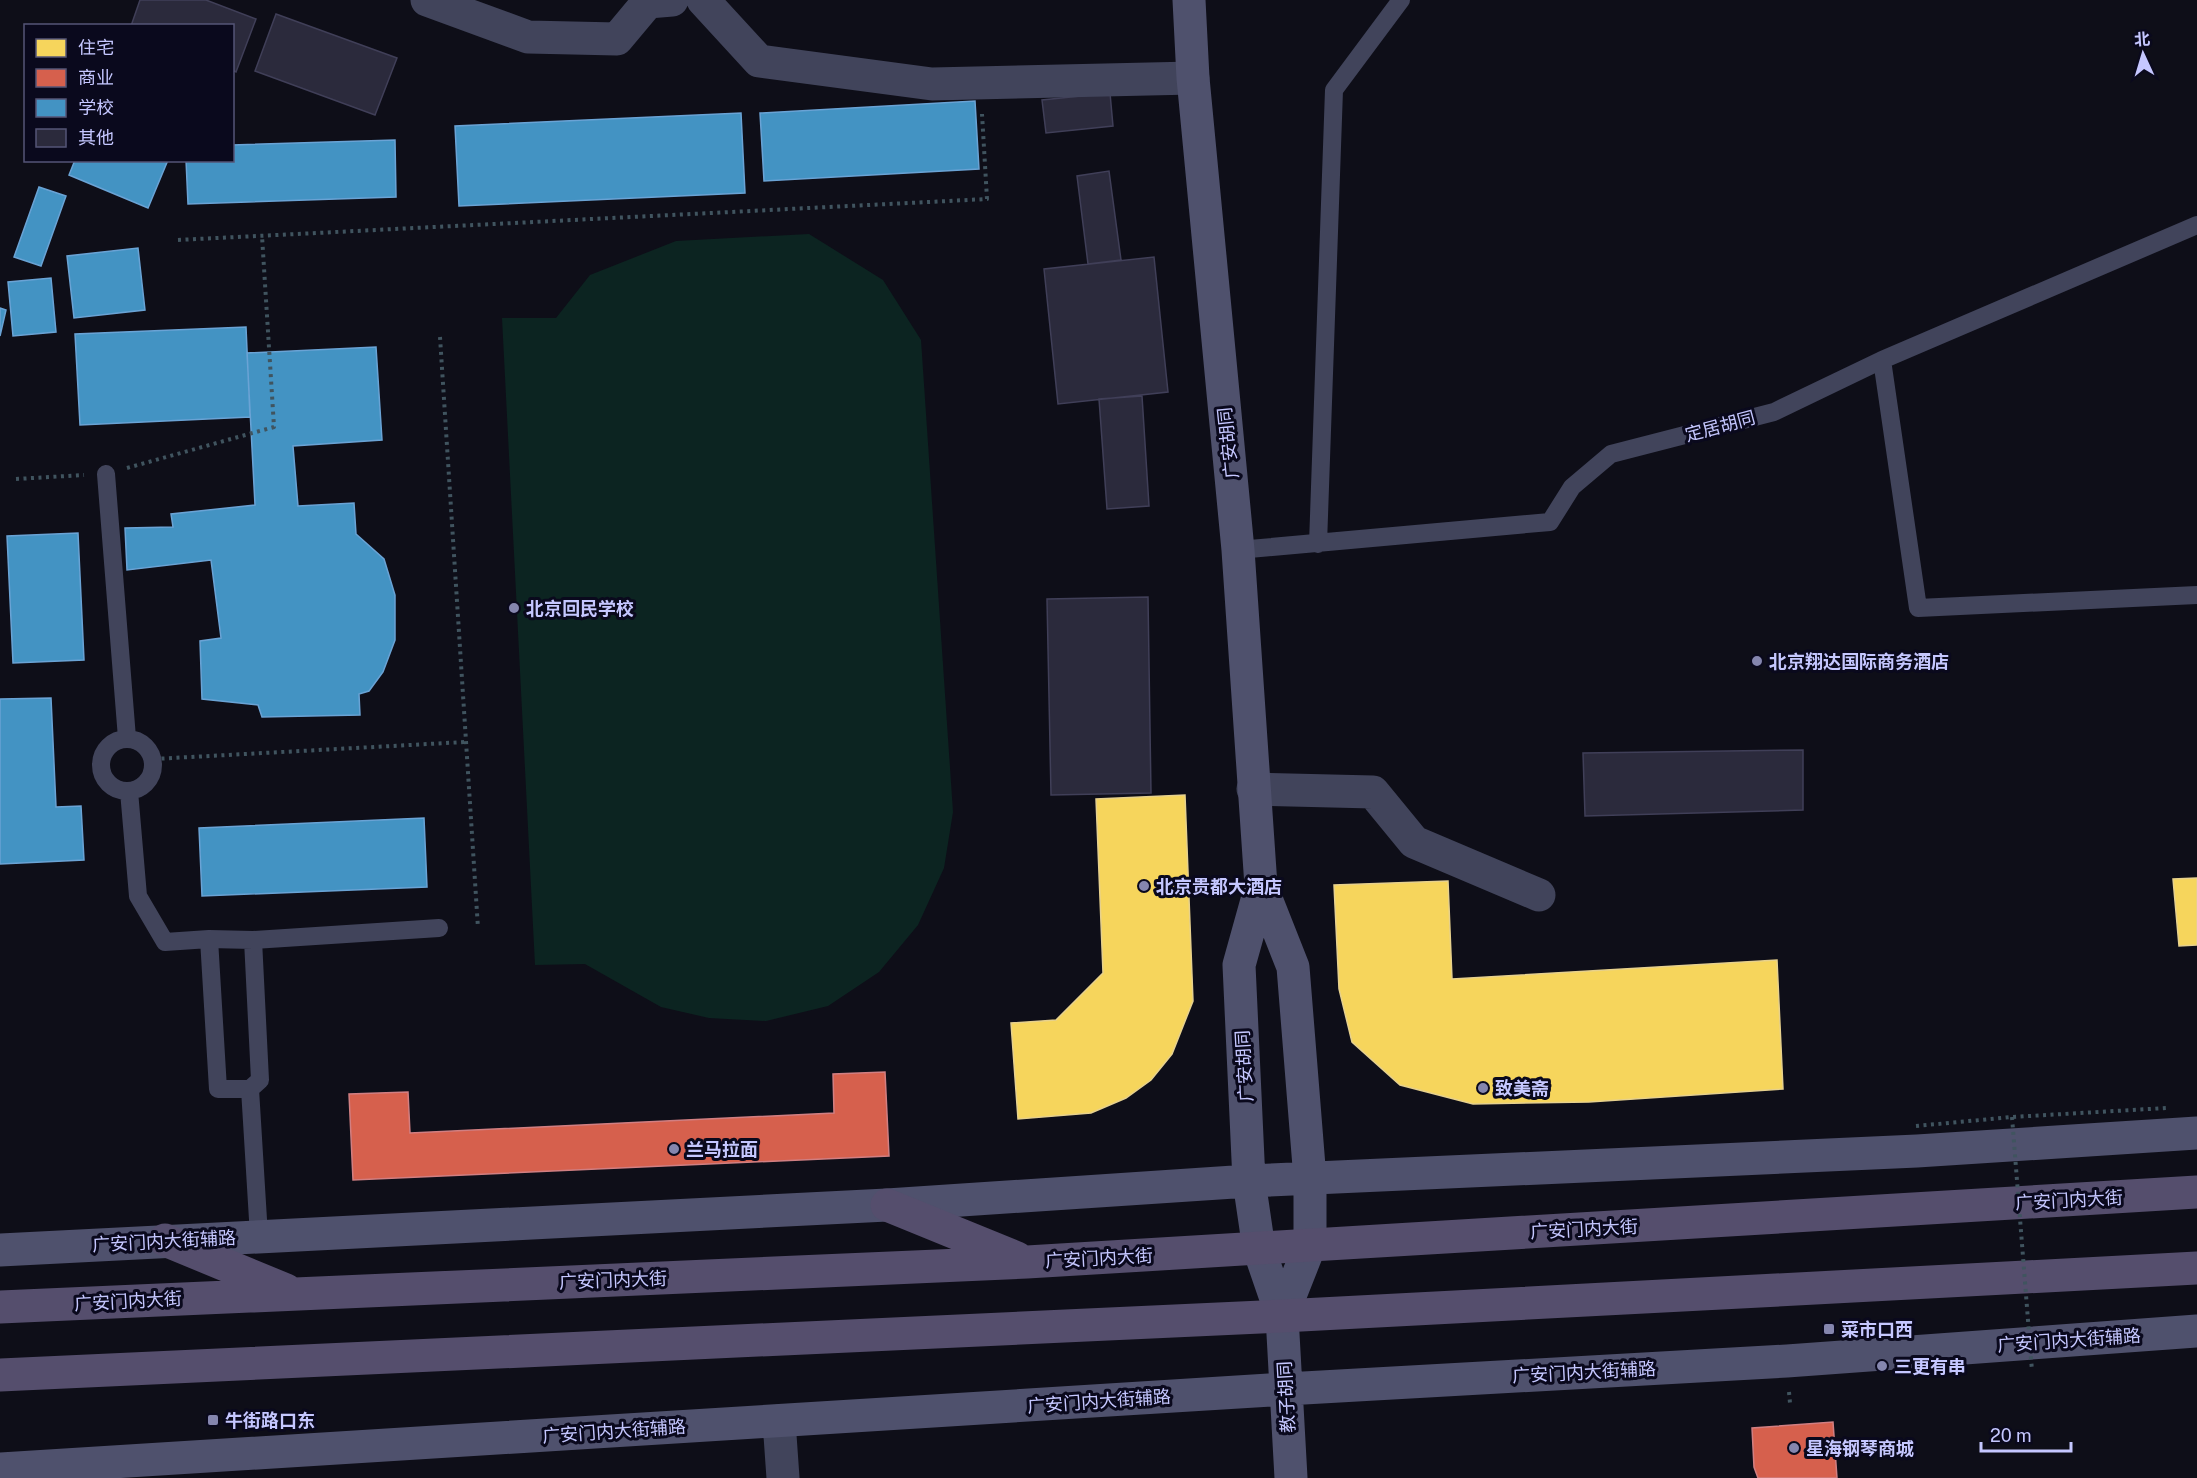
<svg xmlns="http://www.w3.org/2000/svg" width="2197" height="1478" viewBox="0 0 2197 1478" font-family="'Public Sans','Noto Sans SC',sans-serif">
<rect width="100%" height="100%" fill="#0e0e18"/>
<path fill="#0c2421" d="M809,234L883,280L921,340L953,812L944,868L918,925L879,972L828,1006L766,1021L709,1018L661,1007L585,964L535,965L502,318H556L590,275L676,241Z"/>
<path fill="#f6d55c" stroke="#e7d18d" stroke-width="1.5" d="M1185,795L1193,1001L1172,1054L1151,1080L1126,1098L1091,1113L1018,1119L1011,1023L1056,1020L1103,973L1096,799Z
M2197,878V945L2179,946L2173,879Z
M1448,881L1452,979L1777,960L1783,1089L1589,1102L1473,1104L1400,1085L1352,1042L1339,989L1334,885Z"/>
<path fill="#d6604d" stroke="#d17f82" stroke-width="1.5" d="M885,1072L889,1156L353,1180L349,1094L408,1092L410,1133L834,1113L833,1074Z
M1833,1422L1837,1478H1758L1754,1467L1752,1428Z"/>
<path fill="#4393c3" stroke="#6aa3d5" stroke-width="1.5" d="M975,101L979,169L764,181L760,113Z
M741,113L745,193L459,206L455,126Z
M395,140L396,197L188,204L186,160H232V145Z
M75,160H168L148,208L69,175Z
M39,187L66,196L41,266L14,257Z
M138,248L145,310L74,318L67,256Z
M51,278L56,332L13,336L8,282Z
M0,308L6,310L0,336Z
M246,327L250,417L80,425L75,334Z
M376,347L382,440L293,446L298,506L354,503L356,534L384,559L395,595V640L383,672L369,691L359,694L360,715L262,717L258,705L202,699L200,641L221,638L211,560L127,570L125,528L173,527L171,514L255,505L247,353Z
M78,533L84,660L13,663L7,536Z
M51,698L56,807L81,806L84,860L0,864V699Z
M424,818L427,887L202,896L199,828Z"/>
<path fill="#2b2a3c" stroke="#403f58" stroke-width="1.5" d="M140,0H206L256,19L236,72L232,70V26H131Z
M276,14L397,58L375,115L255,71Z
M1110,93L1113,126L1046,133L1042,100Z
M1109,171L1121,260L1088,264L1077,176Z
M1154,257L1168,392L1058,404L1044,269Z
M1142,396L1149,506L1107,509L1099,399Z
M1148,597L1151,793L1051,795L1047,599Z
M1803,750V810L1585,816L1583,753Z"/>
<g fill="none" stroke-linecap="round" stroke-linejoin="round">
<path stroke="#40545f" stroke-width="4" stroke-dasharray="3 4.5" stroke-linecap="butt" d="M178,240L987,199L982,114
M440,337L478,928
M127,468L274,427L262,236
M16,479L84,475
M154,759L465,742
M1789,1392L1790,1403"/>
<path stroke="#41445b" stroke-width="18" d="M1882,360L1918,608L2197,595
M106,474L127,738
M1318,544L1334,90L1401,0
M1238,550L1550,522L1572,487L1611,454L1774,412L1882,360L2197,225
M101 765a26 26 0 1 1 52 0a26 26 0 1 1-52 0Z
M129,791L138,896L165,942L209,939
M209,939L253,940L260,1080L250,1089H218Z
M253,940L439,928
M250,1089L259,1236"/>
<path stroke="#41445b" stroke-width="33" d="M427,0L528,37L617,39L648,2L672,0
M703,0L759,61L932,84L1193,78
M1253,789L1373,792L1414,842L1539,895
M779,1421L783,1478"/>
<path stroke="#4f516d" stroke-width="33" d="M1189,0L1193,78L1238,550L1261,886L1293,967L1310,1179V1245L1282,1316
M1261,886L1239,965L1249,1181L1259,1249L1282,1316L1291,1478
M0,1250L887,1205L1249,1181L1917,1151L2197,1133
M0,1469L1286,1389L1787,1361L2197,1331"/>
<path stroke="#554e6d" stroke-width="33" d="M887,1205L1017,1258
M165,1240L286,1290
M0,1307L1027,1262L2197,1192
M0,1375L1282,1316L2197,1268"/>
<path stroke="#40545f" stroke-width="4" stroke-dasharray="3 4.5" stroke-linecap="butt" d="M2012,1117L2032,1371
M1916,1126L2012,1117L2166,1108"/>
</g>
<g fill="#8586ae" stroke="#0a091d" stroke-width="2">
<circle cx="514" cy="608" r="6"/>
<circle cx="1757" cy="661" r="6"/>
<circle cx="1144" cy="886" r="6"/>
<circle cx="1483" cy="1088" r="6"/>
<circle cx="674" cy="1149" r="6"/>
<rect x="1823" y="1323" width="12" height="12" rx="3"/>
<circle cx="1882" cy="1366" r="6"/>
<rect x="207" y="1414" width="12" height="12" rx="3"/>
<circle cx="1794" cy="1448" r="6"/>
</g>
<g text-anchor="middle" dominant-baseline="central" stroke-width="6" stroke-linejoin="round" paint-order="stroke">
<g font-size="18" fill="#c5c7ff" stroke="#0a091d">
<text transform="translate(1720 426) rotate(-15)">定居胡同</text>
<text transform="translate(1228 443) rotate(-96)">广安胡同</text>
<text transform="translate(1244 1066) rotate(-93)">广安胡同</text>
<text transform="translate(2069 1200) rotate(-3)">广安门内大街</text>
<text transform="translate(1584 1229) rotate(-3)">广安门内大街</text>
<text transform="translate(164 1241) rotate(-3)">广安门内大街辅路</text>
<text transform="translate(1099 1258) rotate(-3)">广安门内大街</text>
<text transform="translate(613 1280) rotate(-2)">广安门内大街</text>
<text transform="translate(128 1301) rotate(-3)">广安门内大街</text>
<text transform="translate(2069 1340) rotate(-4)">广安门内大街辅路</text>
<text transform="translate(1584 1372) rotate(-3)">广安门内大街辅路</text>
<text transform="translate(1286 1397) rotate(-93)">教子胡同</text>
<text transform="translate(1099 1401) rotate(-4)">广安门内大街辅路</text>
<text transform="translate(614 1431) rotate(-4)">广安门内大街辅路</text>
</g>
<g font-size="18" font-weight="bold" fill="#c5c7ff" stroke="#0a091d" text-anchor="start">
<text x="526" y="608">北京回民学校</text>
<text x="1769" y="661">北京翔达国际商务酒店</text>
<text x="1156" y="886">北京贵都大酒店</text>
<text x="1495" y="1088">致美斋</text>
<text x="686" y="1149">兰马拉面</text>
<text x="1841" y="1329">菜市口西</text>
<text x="1894" y="1366">三更有串</text>
<text x="225" y="1420">牛街路口东</text>
<text x="1806" y="1448">星海钢琴商城</text>
</g>
</g>
<rect x="24" y="24" width="210" height="138" fill="#0a091d" stroke="#555577" stroke-width="1.5"/>
<rect x="36" y="39" width="30" height="18" fill="#f6d55c" stroke="#555577" stroke-width="1.5"/>
<text x="78" y="54" font-size="18" fill="#c5c7ff">住宅</text>
<rect x="36" y="69" width="30" height="18" fill="#d6604d" stroke="#555577" stroke-width="1.5"/>
<text x="78" y="84" font-size="18" fill="#c5c7ff">商业</text>
<rect x="36" y="99" width="30" height="18" fill="#4393c3" stroke="#555577" stroke-width="1.5"/>
<text x="78" y="114" font-size="18" fill="#c5c7ff">学校</text>
<rect x="36" y="129" width="30" height="18" fill="#2b2a3c" stroke="#555577" stroke-width="1.5"/>
<text x="78" y="144" font-size="18" fill="#c5c7ff">其他</text>
<g transform="translate(2143 54) rotate(356)" stroke="#0a091d" stroke-width="4.5" paint-order="stroke">
<path d="M0-4.5L10 22L0 15L-10 22Z" fill="#c5c7ff"/>
<text y="-9" font-size="16" font-weight="bold" text-anchor="middle" fill="#c5c7ff">北</text>
</g>
<path d="M1981 1442v9h90v-9" fill="none" stroke="#c5c7ff" stroke-width="3"/>
<text x="1990" y="1442" font-size="18" fill="#c5c7ff" stroke="#0a091d" stroke-width="4.5" paint-order="stroke">20 m</text>
</svg>
